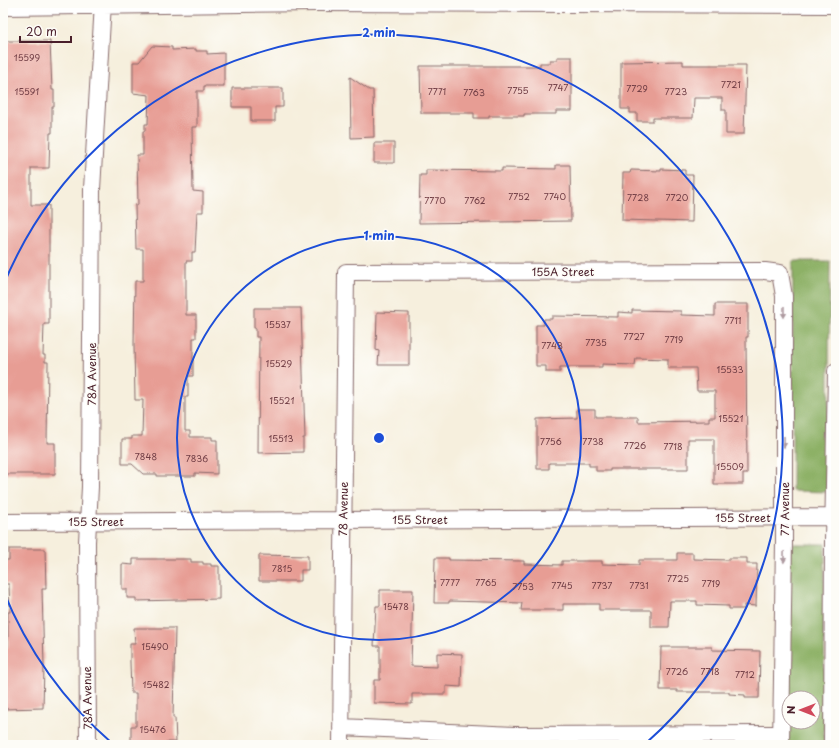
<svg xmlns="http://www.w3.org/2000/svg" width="839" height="748" viewBox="0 0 839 748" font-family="'Playpen Sans',sans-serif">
<rect width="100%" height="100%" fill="#fdfcf7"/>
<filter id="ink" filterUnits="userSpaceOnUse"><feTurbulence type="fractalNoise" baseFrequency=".025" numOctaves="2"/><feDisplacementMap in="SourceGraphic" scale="8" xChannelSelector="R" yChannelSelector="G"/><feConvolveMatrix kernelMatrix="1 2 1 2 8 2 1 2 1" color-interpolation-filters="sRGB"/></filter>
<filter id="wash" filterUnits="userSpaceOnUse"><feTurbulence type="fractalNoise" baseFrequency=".012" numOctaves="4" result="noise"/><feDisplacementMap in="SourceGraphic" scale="16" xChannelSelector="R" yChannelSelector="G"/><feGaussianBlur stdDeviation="0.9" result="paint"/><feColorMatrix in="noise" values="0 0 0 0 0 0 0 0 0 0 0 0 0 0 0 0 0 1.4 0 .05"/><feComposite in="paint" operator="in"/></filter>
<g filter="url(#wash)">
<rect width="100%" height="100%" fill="#f6efdd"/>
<path fill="#8db166" stroke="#6c6848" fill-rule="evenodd" d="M793,261H830L828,492L792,491Z
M789,544H825L824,745H788ZM789,698H813V722H789Z"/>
<g id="blocks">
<path fill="#e79d94" d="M3,41H50L52,90H54V107H52V133H50L49,168H31V205H49V324H44L43,355H45V362H48L47,443H55V474H3Z
M152,46L172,47V50L196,49V51H207V54L224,53V86H204V91H197V127H192L193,191L203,192V212H197L195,252H192V261H186V315H196V338H193V376H188V397H185V431H190V437H212V440H217V474L195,473V476H157V474H143L132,464H122V439H132V436H142L143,400H135L134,344L135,281H143V249H136L135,205H138L137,155H143V131H145V124H148L149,95L133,93V62H139Z
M557,57H572V111H556V114H524V116H489V118H474V113H421L420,66H540V63H550V60H557Z
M683,61V65H746L744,134H726V110H722V98H694L693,118H653V121H637V113H630V109H621V62Z
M350,77L369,90H373L374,137L351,138Z
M232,88H283V107H275V121H251V107H232Z
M374,143H394V163H374Z
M556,165H570L571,221L419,223L420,175H426V170L502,171V168L556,169Z
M661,169L685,170V175H693L692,222L622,220L623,173H630L631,170L661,171Z
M715,304H748V337H746L747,474H743V484H714V439H688V469H610V471H596V466H589V463H549V469H537V419L577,418V409H595V417H638V422L709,421V417H715V391H697L696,368H668V359L636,358L635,365L602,364V367H560V372H546V366H536V325H544V319H552V316L618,317V312L632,313V310L681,311V315L715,316Z
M254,308H301L305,438H303V452L258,453L259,337H256V328H254Z
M377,312L409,313V365H378L379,351L376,350Z
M9,549H45L46,589H42L44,666L43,708L3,709V647H8V612H10L9,584H3V560H9Z
M677,553H693V559L729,560V558H747V564H757L756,606L744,605V609H729V606L697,605V601H670L669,627H651V610H599V604H563V610H521L522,603L449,601V603H434L435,558H449V560L524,561V564L562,565V561H602V564L639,565V560H677Z
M259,555L308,556V570H301V581H259Z
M133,559H191V562H203V564H211V566H219V599L136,601V598H127V589H122V564L133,565Z
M380,590H413L411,666L437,667V653L462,654L461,687L446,686V694H412V704L374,703V680H380V646H374L376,606H380Z
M134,628H175L173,718H175L176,742H166V745H131V726H136V693H131L130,662V644H135Z
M661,647H712V650L760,651L759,698H745V695L729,694V692H677V690H660Z"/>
</g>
</g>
<g filter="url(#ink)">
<use href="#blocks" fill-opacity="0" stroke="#866869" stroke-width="1"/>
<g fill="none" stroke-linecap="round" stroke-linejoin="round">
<defs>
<path id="street" d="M3,7L316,3L836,5
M3,522L836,517
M341,727L515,735L781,734
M88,745L87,542L90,487L92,189L103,3
M341,745L346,272L765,271L780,273L784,296V541L781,745
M832,745L833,541L836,371"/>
</defs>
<use href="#street" stroke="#866869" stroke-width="18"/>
<use href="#street" stroke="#fff" stroke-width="16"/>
</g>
<defs><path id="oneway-solid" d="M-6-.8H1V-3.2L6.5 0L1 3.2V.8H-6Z"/></defs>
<g fill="#ae9aa0">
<use href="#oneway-solid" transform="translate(784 312) rotate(90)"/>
<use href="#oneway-solid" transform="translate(784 442) rotate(90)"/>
<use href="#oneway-solid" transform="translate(784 557) rotate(91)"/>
</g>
</g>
<g fill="none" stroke="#1d4ed8" stroke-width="2">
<circle cx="379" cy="438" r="202"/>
<path d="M113 744A405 405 0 0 1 3 590M3 286A405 405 0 1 1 645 744"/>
</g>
<g text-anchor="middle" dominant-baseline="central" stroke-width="3" stroke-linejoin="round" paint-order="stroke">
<g font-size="9" fill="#713e45">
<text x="27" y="57">15599</text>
<text x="731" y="84">7721</text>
<text x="558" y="87">7747</text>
<text x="637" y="88">7729</text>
<text x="518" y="90">7755</text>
<text x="27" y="91">15591</text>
<text x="437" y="91">7771</text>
<text x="676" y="91">7723</text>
<text x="474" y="92">7763</text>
<text x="519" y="196">7752</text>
<text x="555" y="196">7740</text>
<text x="638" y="197">7728</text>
<text x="677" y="197">7720</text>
<text x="435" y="200">7770</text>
<text x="475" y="200">7762</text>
<text x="733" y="320">7711</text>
<text x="278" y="324">15537</text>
<text x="634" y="336">7727</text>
<text x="674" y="339">7719</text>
<text x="596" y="342">7735</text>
<text x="552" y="345">7743</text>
<text x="279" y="363">15529</text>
<text x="730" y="369">15533</text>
<text x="282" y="400">15521</text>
<text x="731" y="418">15521</text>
<text x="281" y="438">15513</text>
<text x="551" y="441">7756</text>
<text x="593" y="441">7738</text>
<text x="635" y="445">7726</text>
<text x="673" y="446">7718</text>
<text x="146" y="456">7848</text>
<text x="197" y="458">7836</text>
<text x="730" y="466">15509</text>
<text x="282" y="568">7815</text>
<text x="678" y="578">7725</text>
<text x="450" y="582">7777</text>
<text x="486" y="582">7765</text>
<text x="711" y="583">7719</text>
<text x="562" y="585">7745</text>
<text x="602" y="585">7737</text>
<text x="639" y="585">7731</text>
<text x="523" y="586">7753</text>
<text x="396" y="606">15478</text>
<text x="155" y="646">15490</text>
<text x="677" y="671">7726</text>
<text x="710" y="671">7718</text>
<text x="745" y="674">7712</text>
<text x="156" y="684">15482</text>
<text x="153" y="729">15476</text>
</g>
<g font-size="11" fill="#4a1f2b" stroke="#fdfcf7">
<text x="563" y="271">155A Street</text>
<text transform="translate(91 374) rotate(-90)">78A Avenue</text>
<text transform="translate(343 509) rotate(-89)">78 Avenue</text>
<text transform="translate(784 509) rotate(-90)">77 Avenue</text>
<text x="743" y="517">155 Street</text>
<text x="420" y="519">155 Street</text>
<text x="96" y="521">155 Street</text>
<text transform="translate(87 698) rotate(-91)">78A Avenue</text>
</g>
</g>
<circle cx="379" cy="438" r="6" fill="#1d4ed8" stroke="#fdfcf7" stroke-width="2"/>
<g font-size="12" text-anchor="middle" font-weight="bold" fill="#1d4ed8" stroke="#fdfcf7" stroke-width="3" stroke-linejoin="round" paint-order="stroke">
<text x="379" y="37">2 min</text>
<text x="379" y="240">1 min</text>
</g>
<rect width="839" height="748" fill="none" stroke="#fdfcf7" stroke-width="16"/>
<g transform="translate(801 710) rotate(270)"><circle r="19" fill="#fdfcf7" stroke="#b5a4a5"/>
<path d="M0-3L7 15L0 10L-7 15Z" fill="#d1495b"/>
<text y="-6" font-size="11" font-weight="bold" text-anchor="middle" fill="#4a1f2b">N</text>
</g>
<path d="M20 36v6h51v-6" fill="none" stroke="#4a1f2b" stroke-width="2"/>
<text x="26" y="36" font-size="12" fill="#4a1f2b" stroke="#fdfcf7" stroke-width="3" paint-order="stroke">20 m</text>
</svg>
